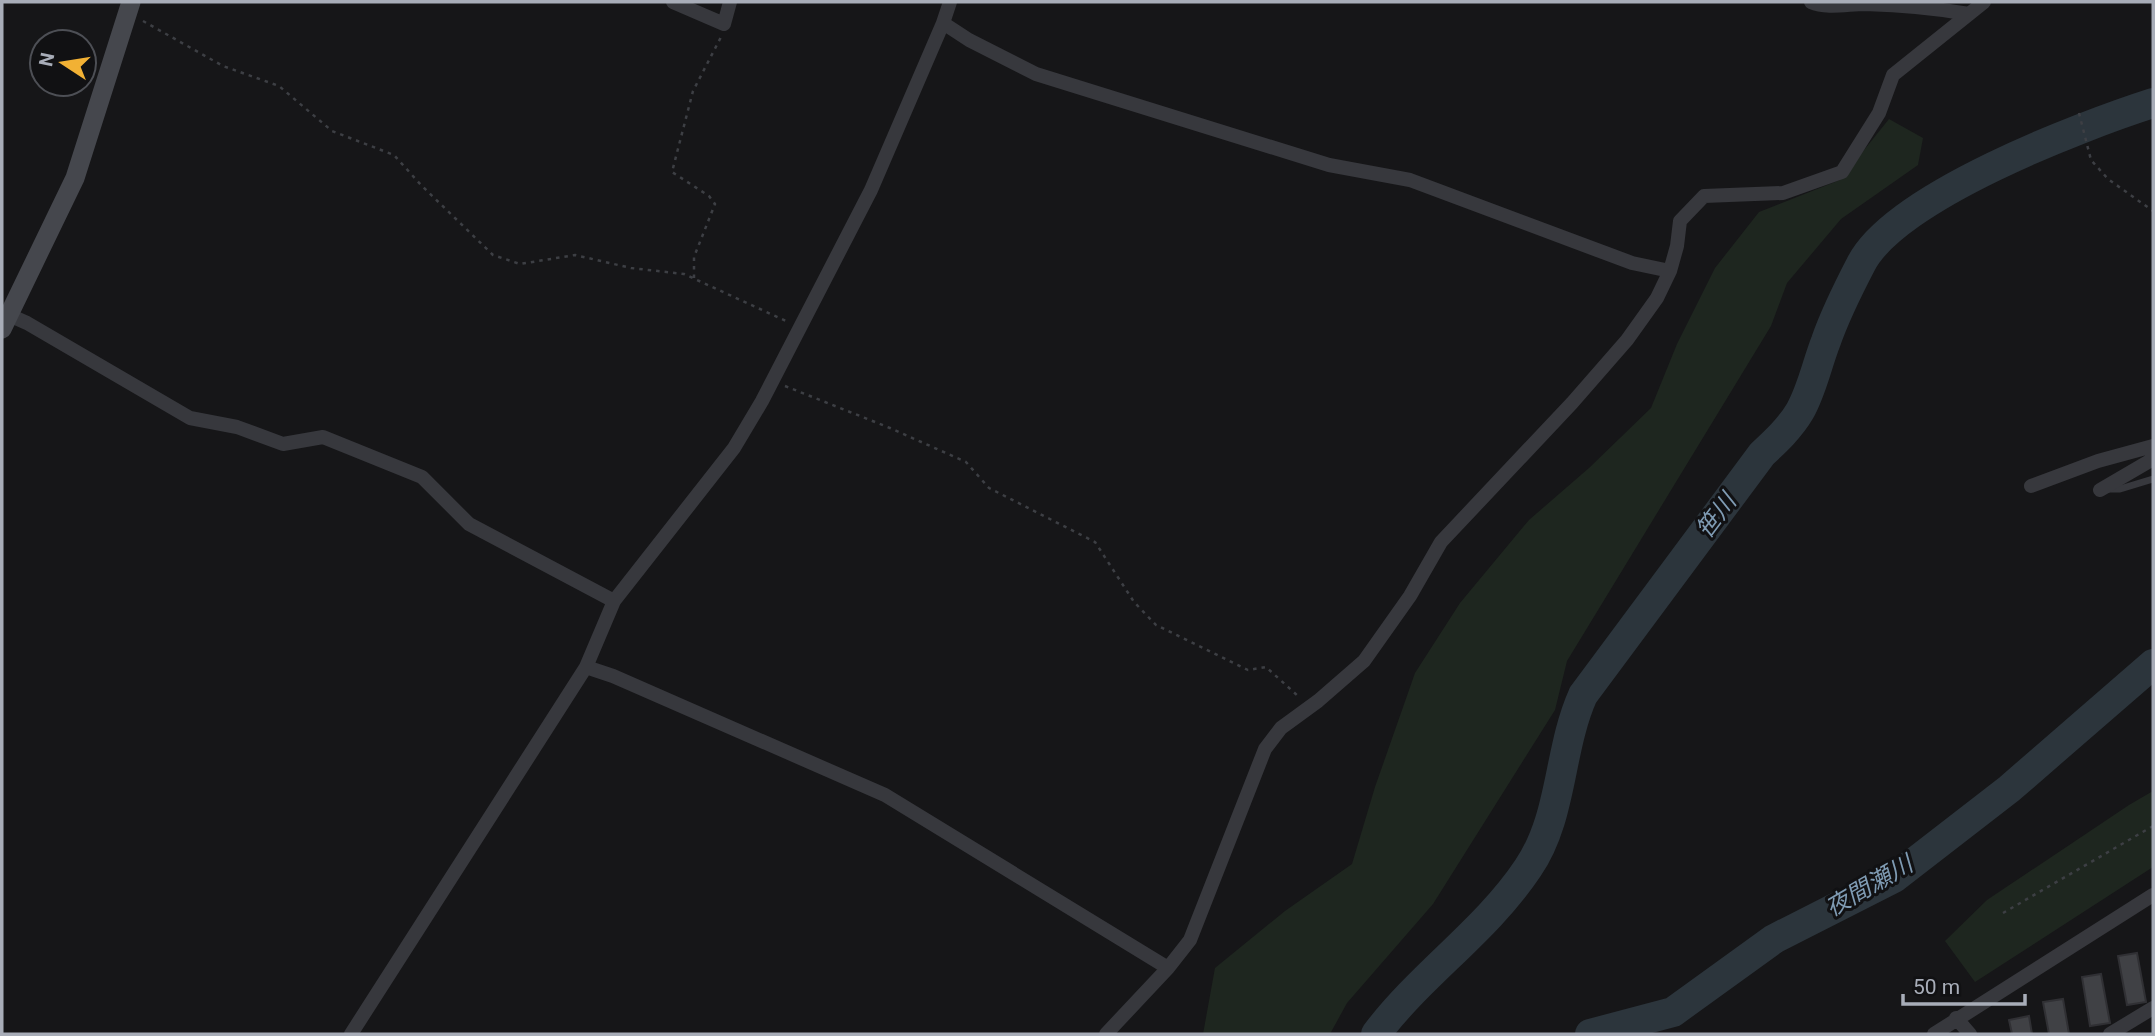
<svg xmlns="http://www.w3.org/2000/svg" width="2155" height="1036" viewBox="0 0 2155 1036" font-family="Roboto,'Noto Sans JP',sans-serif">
<rect width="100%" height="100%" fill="#161618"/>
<path fill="#1e261f" d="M1889,119L1923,138L1918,165L1841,219L1787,283L1771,326L1567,661L1555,710L1433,904L1347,1003L1330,1034H1203L1215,968L1285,911L1352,864L1375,787L1415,673L1460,603L1529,520L1589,468L1651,408L1677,344L1715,268L1759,212L1840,180Z
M2153,791V867L1975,982L1945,941L1987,900L2129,805Z"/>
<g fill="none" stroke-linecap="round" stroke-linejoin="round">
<path stroke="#2c353c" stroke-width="30" d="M1376,1034C1421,974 1486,931 1528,868C1563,817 1558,751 1583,695L1762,454C1776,441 1790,428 1800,411C1812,390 1817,364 1826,341C1835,315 1848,289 1861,264C1895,197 2081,126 2153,103
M1590,1034L1673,1012L1774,939L1894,878L2009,789L2153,664"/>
</g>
<path fill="#404145" stroke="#303034" stroke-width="2" d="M2137,953L2146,1002L2127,1005L2118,956Z
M2101,974L2110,1023L2090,1026L2082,977Z
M2063,999L2069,1034H2049L2043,1002Z
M2029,1016L2032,1034H2012L2009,1020Z"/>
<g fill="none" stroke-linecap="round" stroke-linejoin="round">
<path stroke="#3d3f44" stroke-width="2.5" stroke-dasharray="3.5 5" stroke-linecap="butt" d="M143,21L223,66L279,86L332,131L394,155L421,185L493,255L520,264L575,255L631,268L684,274L786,321
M2079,113L2091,160L2108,179L2153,211
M694,278V257L715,204L709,196L672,172L693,91L721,37
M785,386L890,428L966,462L989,488L1095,542L1134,602L1156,625L1248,670L1266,667L1298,696
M2003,913L2153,826"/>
<path stroke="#37383d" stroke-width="7" d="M2106,489H2120L2153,479"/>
<path stroke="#37383d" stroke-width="14" d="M673,2L724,24L730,2
M1811,2C1827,9 1848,4 1865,4C1900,5 1935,8 1969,14
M943,23L969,40L1036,74L1329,165L1410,180L1632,263L1670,271
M2,312L27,323L190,418L237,427L283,444L323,437L422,477L469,524L614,601
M2031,486L2098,461L2153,446
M2100,490L2153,459
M586,667L613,676L885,795L1168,968
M1956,1018L1970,1034
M351,1034L586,667L614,601L734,448L762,401L871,190L943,23L950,2
M1106,1034L1168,968L1190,940L1265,749L1281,728L1318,701L1364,661L1410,596L1441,542L1572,403L1627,340L1657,298L1670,271L1677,246L1680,221L1704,196L1783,193L1842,172L1879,113L1893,75L1984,2
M1934,1034L2153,895
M2110,1034L2153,1008"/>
<path stroke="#45474d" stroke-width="19" d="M2,329L75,178L131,2"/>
</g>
<g text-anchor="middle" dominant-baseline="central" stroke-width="6" stroke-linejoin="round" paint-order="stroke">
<g font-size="24" font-style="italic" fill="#7f9bb3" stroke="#111113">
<text transform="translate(1716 516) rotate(-53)">笹川</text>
<text transform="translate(1869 886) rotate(-30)">夜間瀬川</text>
</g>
</g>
<rect width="2155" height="1036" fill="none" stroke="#a8adb8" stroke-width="7"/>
<g transform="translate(63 63) rotate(282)"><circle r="33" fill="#111113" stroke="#4d4f55" stroke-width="2"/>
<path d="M0-5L12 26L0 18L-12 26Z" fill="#f2b134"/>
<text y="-10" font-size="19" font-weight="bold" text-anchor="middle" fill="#a8adb8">N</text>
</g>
<path d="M1903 994v10h122v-10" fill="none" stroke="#a8adb8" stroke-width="3.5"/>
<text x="1913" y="994" font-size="21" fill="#a8adb8" stroke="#111113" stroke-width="5" paint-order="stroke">50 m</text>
</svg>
